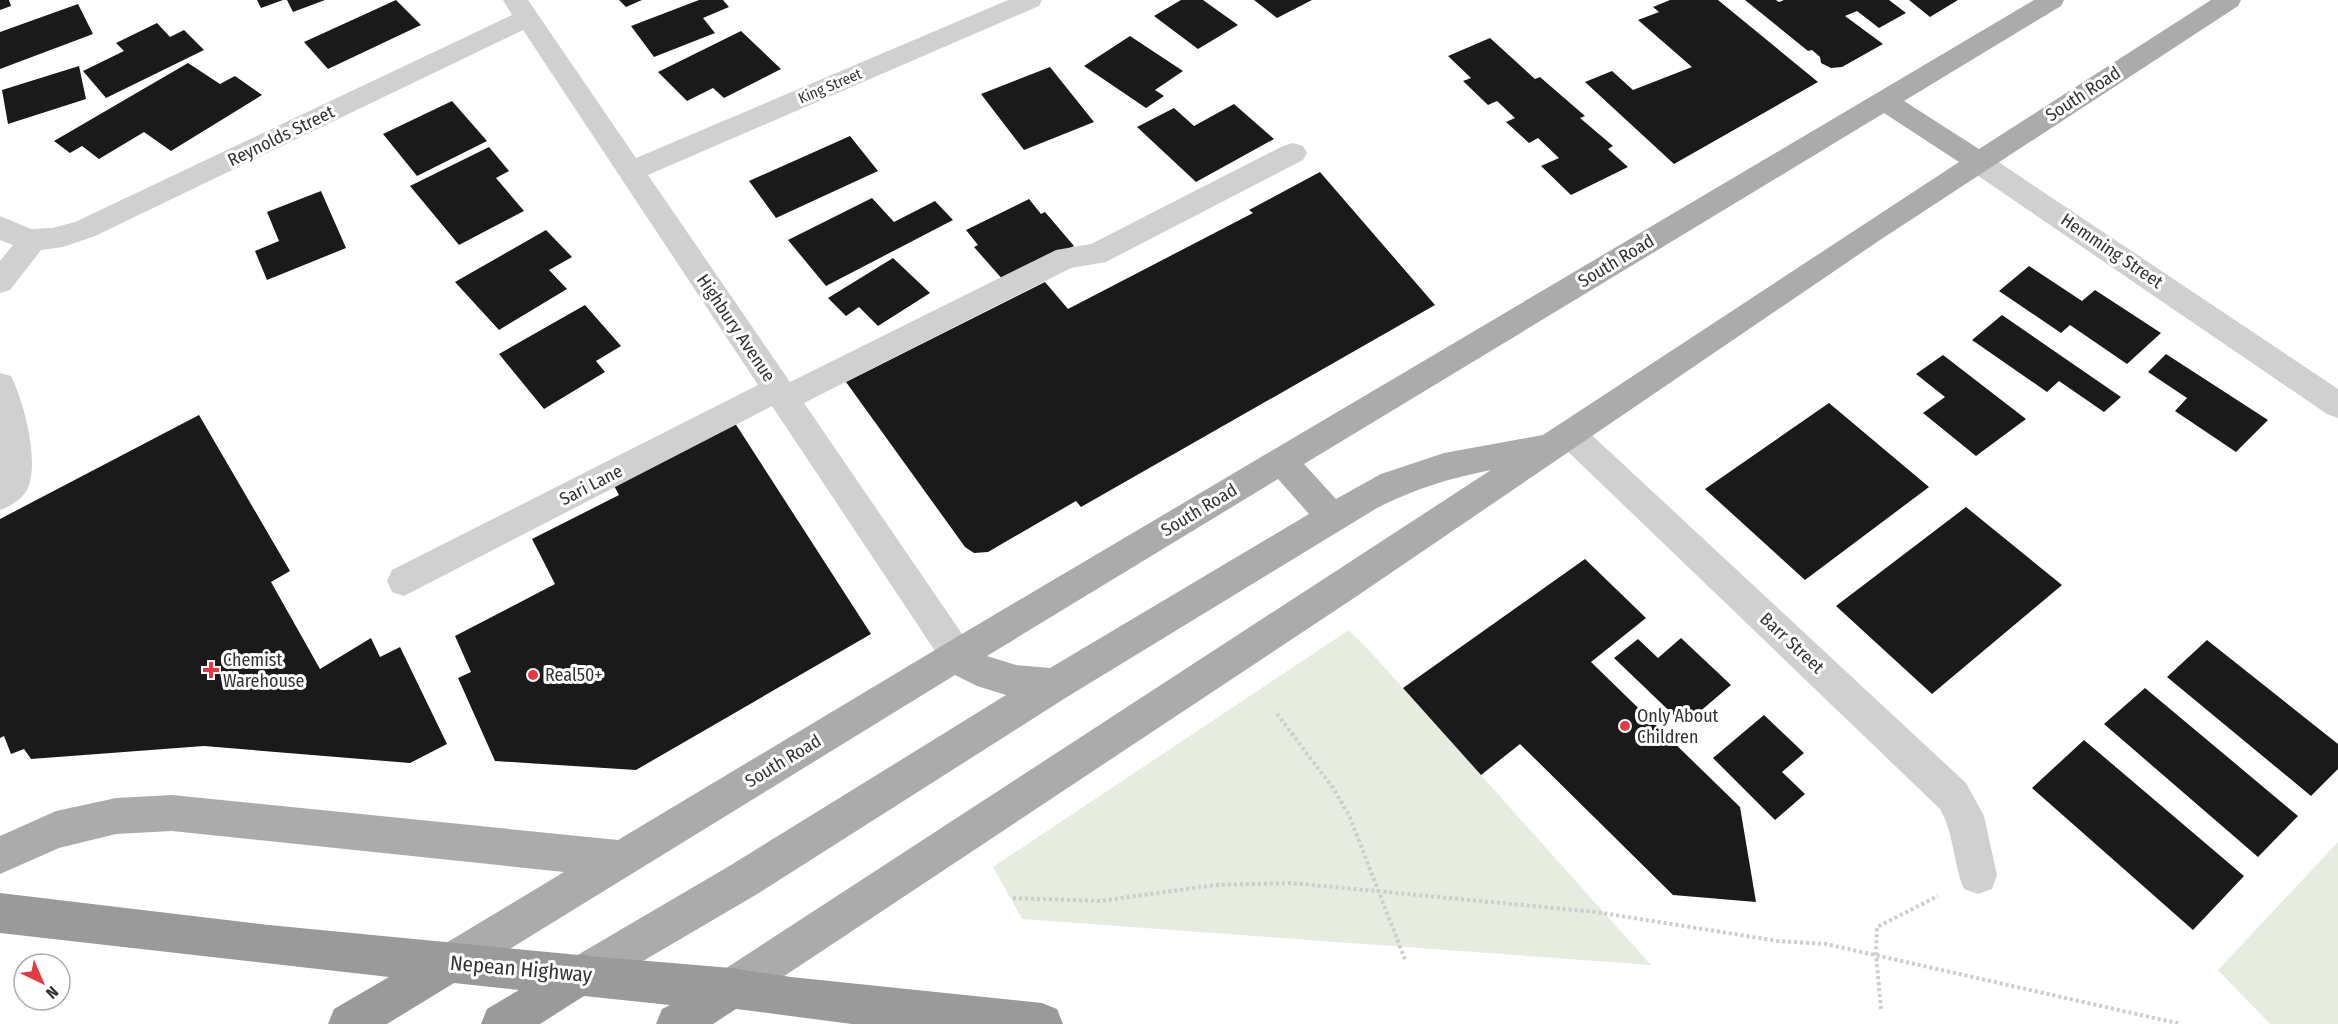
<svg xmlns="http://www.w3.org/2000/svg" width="2338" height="1024" viewBox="0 0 2338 1024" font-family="'Fira Sans Condensed',sans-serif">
<rect width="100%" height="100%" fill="#fff"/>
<path fill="#e6ecdf" d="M1349,630L1377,659L1651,965L1022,919L993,867Z
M2338,842V1024H2270L2218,970Z"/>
<path fill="#1a1a1a" d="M0,0H9L11,6L0,10Z
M257,0H283L261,8Z
M287,0H325L293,12Z
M396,0L421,25L328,69L304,42Z
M619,0H642L626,7Z
M699,0H723L729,7L703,18L715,33L654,57L631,26Z
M1181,0H1203L1238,25L1198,49L1154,16Z
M1254,0H1312L1277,18Z
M1670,0H1718L1818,82L1674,164L1585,82L1612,71L1633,90L1692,67L1638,20L1659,12L1653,7Z
M1745,0H1776L1779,2L1784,0H1889L1906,13L1879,28L1857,11L1845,16L1883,44L1842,67L1831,68L1821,63L1820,57L1812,50L1808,51Z
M1909,0H1958L1930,17Z
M78,4L93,34L0,69V32Z
M157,23L170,37L184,30L204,50L106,98L83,71L124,51L116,43Z
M741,31L781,69L724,98L713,88L687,101L658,72Z
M1130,36L1183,71L1155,90L1164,96L1146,108L1084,66Z
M1490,38L1535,79L1540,77L1585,116L1580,118L1613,146L1608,149L1628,167L1571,195L1541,166L1559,158L1538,138L1529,143L1506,122L1515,118L1497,101L1488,105L1463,81L1471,78L1448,56Z
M188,63L220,84L235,76L262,95L171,151L144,132L99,159L82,146L70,153L54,141Z
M79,66L86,99L8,124L2,90Z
M1050,67L1094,122L1024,150L981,94Z
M452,101L487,141L417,176L383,134Z
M1234,104L1274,139L1196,182L1137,127L1174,108L1194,126Z
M850,136L878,171L776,218L749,181Z
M489,147L509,171L496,178L524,211L459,245L410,186Z
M1320,172L1435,305L1081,507L1076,501L988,552L974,553L965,547L846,382L1045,282L1068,309L1253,213L1249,210Z
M321,191L346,248L267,280L255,251L279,241L267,212Z
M872,198L894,222L935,201L953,220L826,286L788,240Z
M1029,199L1041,214L1045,212L1074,246L1004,281L974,247L978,245L966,230Z
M546,230L572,257L549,270L567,289L499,330L455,282Z
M893,258L930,293L878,326L859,307L846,316L828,298Z
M2029,266L2082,301L2095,290L2161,333L2127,364L2070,325L2061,333L1999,291Z
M585,305L621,346L596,361L605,372L544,409L499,354Z
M2002,315L2121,397L2104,412L2059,381L2047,392L1972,340Z
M2166,354L2268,420L2236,452L2175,411L2187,398L2148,372Z
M1943,355L2026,419L1976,456L1923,413L1945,397L1916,374Z
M1829,403L1929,487L1805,580L1705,489Z
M199,415L290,571L271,582L320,669L371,638L380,657L400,647L447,744L410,763L204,746L31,759L24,749L11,754L4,736L0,738V519Z
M733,420L871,634L636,770L495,761L458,678L471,672L455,636L555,584L532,539L619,495L612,482Z
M1966,507L2062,585L1932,694L1836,606Z
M1585,559L1646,618L1591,662L1740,807L1756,902L1673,895L1520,744L1481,775L1403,688Z
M1681,638L1731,685L1684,725L1614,658L1638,639L1658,658Z
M2207,640L2338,744V769L2311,796L2167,677Z
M2145,688L2298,816L2258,857L2104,724Z
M1764,715L1804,753L1782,772L1805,794L1775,820L1713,758Z
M2084,740L2244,876L2193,930L2032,788Z"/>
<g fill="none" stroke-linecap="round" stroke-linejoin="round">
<path stroke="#cdcdcd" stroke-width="4" stroke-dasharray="3 3" stroke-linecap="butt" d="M1277,714L1333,788L1349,815L1406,962
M1013,898L1100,901L1215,885L1292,883L1596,912L1778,941L1826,944L2181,1024
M1881,1009L1876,954L1877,927L1938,896"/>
<path fill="#d0d0d0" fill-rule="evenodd" d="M503,0H528L636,158L1008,0H1042L1039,6L648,175L790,382L1056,250L1091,244L1283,146L1293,143L1303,146L1307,153L1303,160L1106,262L1071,268L804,403L969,644L975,655L969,666L957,671L945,666L772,406L404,596L392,592L387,581L392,570L758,385L523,30L95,236L63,247L41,250L10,290L0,293V261L13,245L0,240V216L31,229L52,228L75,222L512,15Z
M1978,152L1988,155L2338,389V418L2327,414L1968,169L1964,162L1968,155Z
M0,373L11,376C24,402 37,453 30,482C27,496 12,506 0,510Z
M1570,421L1581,425L1966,783L1984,816L1997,875L1992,889L1978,894L1964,889C1953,863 1954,833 1940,809L1559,443L1554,434L1559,425Z"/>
<path fill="#ababab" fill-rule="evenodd" d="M2034,0H2064L2061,6L1904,101L1979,149L2211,0H2241L2238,6L1880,240L1357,596L745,1002L731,1008L717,1002L711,988L717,974L1491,470C1450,478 1414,489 1377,508L1067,697L759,893L597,988L583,994L569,988L563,974L569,960L731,865L1006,695L977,686L955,675L464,977L450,983L436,977L430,963L436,949L564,872L172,831L116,834L59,848L0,874V836L56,811L116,798L172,795L618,840L945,644ZM1884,113L1959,162L1543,435L1444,453L1381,474L1336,499L1304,464ZM1278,479L1309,514L1050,668L1016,665L987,656Z"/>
<path fill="#9a9a9a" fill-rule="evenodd" d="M0,893L269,925L579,955L583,954L589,956L731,968L791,977L1042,1003L1057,1009L1063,1024H852L736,1009L713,1024H656L662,1009L670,1005L584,996L540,1024H481L487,1009L519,990L454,983L387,1024H328L334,1009L389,977L0,933Z"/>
</g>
<g fill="#e63946" stroke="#fff" stroke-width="2">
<path d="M208 661h6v6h6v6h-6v6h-6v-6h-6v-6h6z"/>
<circle cx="533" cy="675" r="6"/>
<circle cx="1625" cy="726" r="6"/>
</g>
<g text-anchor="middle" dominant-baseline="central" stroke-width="6" stroke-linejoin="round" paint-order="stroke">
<g font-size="15" fill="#333" stroke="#fff">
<text transform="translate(830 86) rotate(-23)">King Street</text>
</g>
<g font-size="18" fill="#333" stroke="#fff">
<text transform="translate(2083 94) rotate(-33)">South Road</text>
<text transform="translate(281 136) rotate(-26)">Reynolds Street</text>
<text transform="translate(2112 251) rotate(34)">Hemming Street</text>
<text transform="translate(1616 261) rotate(-31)">South Road</text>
<text transform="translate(736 328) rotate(56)">Highbury Avenue</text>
<text transform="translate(591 485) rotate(-27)">Sari Lane</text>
<text transform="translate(1199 510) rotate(-31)">South Road</text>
<text transform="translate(1792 643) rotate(43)">Barr Street</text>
<text transform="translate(783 761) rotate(-31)">South Road</text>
</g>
<g font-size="18" fill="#333" stroke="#fff" text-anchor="start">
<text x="223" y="660">Chemist<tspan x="223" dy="21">Warehouse</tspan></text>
<text x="545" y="675">Real50+</text>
<text x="1637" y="716">Only About<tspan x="1637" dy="21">Children</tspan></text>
</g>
<g font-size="21" fill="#333" stroke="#fff">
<text transform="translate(521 969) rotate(5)">Nepean Highway</text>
</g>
</g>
<g transform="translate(42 982) rotate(136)"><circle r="28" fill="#ffffff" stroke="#adadad" stroke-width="1.5"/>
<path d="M0-4.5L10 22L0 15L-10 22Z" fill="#e63946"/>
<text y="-9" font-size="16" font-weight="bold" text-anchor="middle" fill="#333333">N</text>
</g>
</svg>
